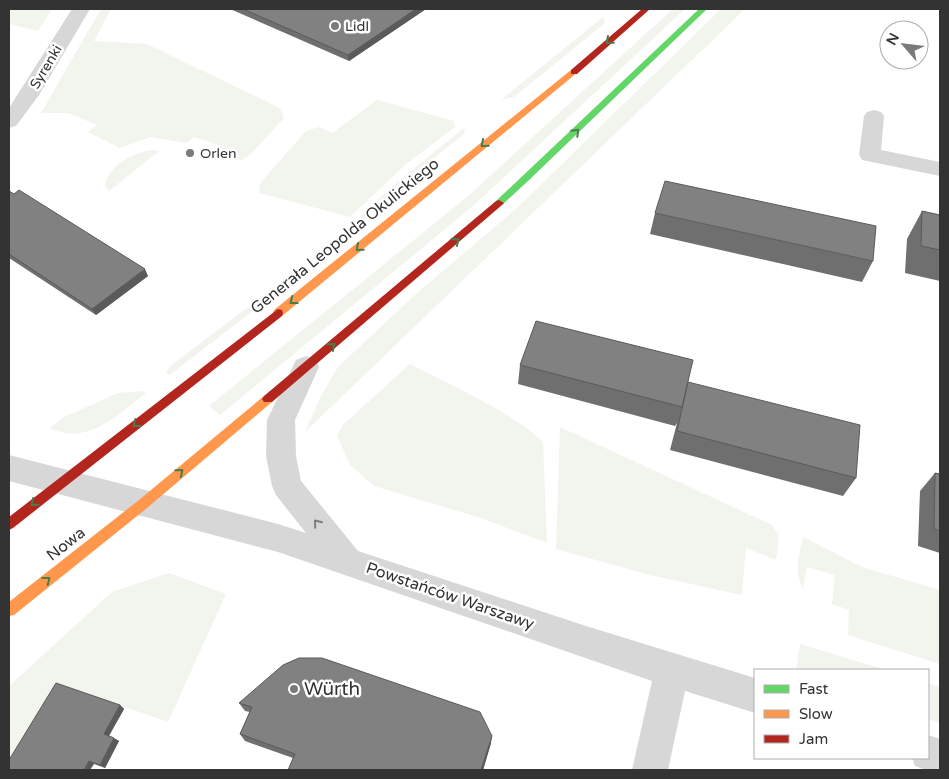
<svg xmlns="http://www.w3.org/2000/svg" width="949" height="779" viewBox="0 0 949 779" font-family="'Varela Round',sans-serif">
<rect width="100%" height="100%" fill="#fff"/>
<path fill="#f1f5ed" d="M9,9H52L38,31L9,24Z
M101,9H111L94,41L147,44L280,108L284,118L249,156L241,160L218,157L220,154L212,151L218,145L194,137L187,143L150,137L120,148L88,132L97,125L68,113H41Z
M673,9H685L473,206L220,415L209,406L467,197Z
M721,9H745L305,432L321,396L338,367L417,293L517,208Z
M603,17L605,23L514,97L501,100Z
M377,100L454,121L455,127L406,164L350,217L260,193L259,187L262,181L306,131L319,127L332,133Z
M465,127L464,134L402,184L342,240L338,238L391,187Z
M153,150L159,151L109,191L105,186C108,165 134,152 153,150Z
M302,266V271L288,284L171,374H166L169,367Z
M410,364C448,384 514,413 543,442L547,543L481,518L374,486L350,465L337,436L343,425Z
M141,391L146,393C118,414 87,447 50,428L62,418L118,393Z
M560,427L772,525L779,536L776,560L746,548L742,595L650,575L556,549Z
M803,537L862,567L940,590V664L848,635L849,610L832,604L835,575L807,567L803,588C793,573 800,554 803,537Z
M169,573L226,594L168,722L59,684L9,764V686L112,592Z
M800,644L886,670H796Z
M928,683L940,687V723L928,719Z"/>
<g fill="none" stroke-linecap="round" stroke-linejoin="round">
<path fill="#d7d7d7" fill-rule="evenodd" d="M72,9H90L39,95L16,126L9,128V108Z
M874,110L881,112L884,116L881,150L940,162V176L862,160L859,155L864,116L867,112Z
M306,356L316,360L319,367L295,420L296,456L301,481L358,551L586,626L755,678V713L685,691L668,770H632L652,681L278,552L9,481V455L278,524L306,533L276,495L272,486L266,456L267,420L296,360Z
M928,735L940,739V770H926L915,766L912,758H928Z"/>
<path fill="#63d668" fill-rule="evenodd" d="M699,9H707L528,181L502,205H496V201Z"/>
<path fill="#ff974d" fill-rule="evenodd" d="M571,70L578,72L282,316H274L273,313L274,310Z
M268,394L272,396L274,399L272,402L147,508L14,615L9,616V602L139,500L264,396Z"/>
<path fill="#b3261e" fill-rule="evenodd" d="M642,9H650L577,74H571V70Z
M499,200L504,203L502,205L272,402H264L262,399L264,396L496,201Z
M278,309L282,310L283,313L282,316L13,528L9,530V517Z"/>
</g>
<path fill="#6f6f6f" d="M230,9H426L349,61Z
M9,191L14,194L148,276L96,315L9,258Z
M922,211L940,215V281L905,273L907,239Z
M655,213L873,261L862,282L650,234Z
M520,365L687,386L856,478L843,496L670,450L677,423L675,426L518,384Z
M935,473L940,474V553L918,546L920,491Z
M239,703L491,743L483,770H288L293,758L245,741L240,734L250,712L245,711Z
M120,705L124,709L109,736L119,741L105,768L94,764L9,770Z"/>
<path fill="#5a5a5a" d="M416,9H426L349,61L348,55Z
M145,269L148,276L96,315L92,309Z
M120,705L124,709L108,737L104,734Z
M492,736L491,743L483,770H481Z
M114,738L119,741L105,768L100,765Z
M89,761L94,764L90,770H84Z"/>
<path fill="#818181" stroke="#5a5a5a" d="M243,9H416L348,55Z
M665,181L876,226L873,261L655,213Z
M19,190L145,269L92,309L9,254V191L14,194Z
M922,211L940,215V250L921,246Z
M536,321L693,360L682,407L520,365Z
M688,382L860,425L856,478L677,431Z
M935,473L940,474V531L934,529Z
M299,658H322L480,712L492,736L481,770H288L295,754L240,734L252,707L239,703L283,665Z
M56,683L120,705L104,734L114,738L100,765L89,761L84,770H9V760Z"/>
<defs><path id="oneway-chevron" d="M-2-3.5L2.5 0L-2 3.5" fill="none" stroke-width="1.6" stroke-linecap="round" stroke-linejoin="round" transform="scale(1.25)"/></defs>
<g stroke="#497c4b">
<use href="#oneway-chevron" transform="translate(609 41) rotate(139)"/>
<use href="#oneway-chevron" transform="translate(576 132) rotate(-45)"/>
<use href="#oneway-chevron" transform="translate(484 144) rotate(140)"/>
<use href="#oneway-chevron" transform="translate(456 241) rotate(-41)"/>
<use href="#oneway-chevron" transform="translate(359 248) rotate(140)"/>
<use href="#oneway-chevron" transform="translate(293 301) rotate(142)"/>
<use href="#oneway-chevron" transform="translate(332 346) rotate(-40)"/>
<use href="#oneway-chevron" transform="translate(136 424) rotate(142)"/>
<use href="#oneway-chevron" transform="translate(180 472) rotate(-40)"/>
<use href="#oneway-chevron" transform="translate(34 503) rotate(141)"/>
<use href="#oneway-chevron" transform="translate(47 580) rotate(-38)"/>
</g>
<use stroke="#7d7d7d" href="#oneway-chevron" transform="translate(317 523) rotate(-129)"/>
<g fill="#7a7a7a" stroke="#fff" stroke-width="2">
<circle cx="335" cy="26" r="5"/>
<circle cx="190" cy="153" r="5"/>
<circle cx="294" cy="689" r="5"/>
</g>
<g text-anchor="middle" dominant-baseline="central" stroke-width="5" stroke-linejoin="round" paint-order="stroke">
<g font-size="14" fill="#333" stroke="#fff" text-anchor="start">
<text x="345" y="26">Lidl</text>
<text x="200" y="153">Orlen</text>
</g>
<g font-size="14" fill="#333" stroke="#fff">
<text transform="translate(46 67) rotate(-59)">Syrenki</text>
</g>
<g font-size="16" fill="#333" stroke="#fff">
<text transform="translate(345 236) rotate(-39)">Generała Leopolda Okulickiego</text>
<text transform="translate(66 544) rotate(-38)">Nowa</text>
<text transform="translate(450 596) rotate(19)">Powstańców Warszawy</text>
</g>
<g font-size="19" fill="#333" stroke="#fff" text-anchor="start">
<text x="304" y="689">Würth</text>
</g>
</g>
<rect width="949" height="779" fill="none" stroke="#333333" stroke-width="20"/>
<rect x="754" y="669" width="175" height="90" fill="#ffffff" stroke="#adadad"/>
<rect x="764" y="685" width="25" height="8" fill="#63d668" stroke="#adadad"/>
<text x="799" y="694" font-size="15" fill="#333333">Fast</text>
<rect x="764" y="710" width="25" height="8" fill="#ff974d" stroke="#adadad"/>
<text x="799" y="719" font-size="15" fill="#333333">Slow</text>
<rect x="764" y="735" width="25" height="8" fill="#b3261e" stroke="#adadad"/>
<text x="799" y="744" font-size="15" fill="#333333">Jam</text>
<g transform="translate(904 45) rotate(298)"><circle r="24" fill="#ffffff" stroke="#adadad"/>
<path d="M0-4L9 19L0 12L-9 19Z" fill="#7a7a7a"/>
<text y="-8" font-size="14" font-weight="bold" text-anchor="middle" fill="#333333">N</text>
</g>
</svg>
